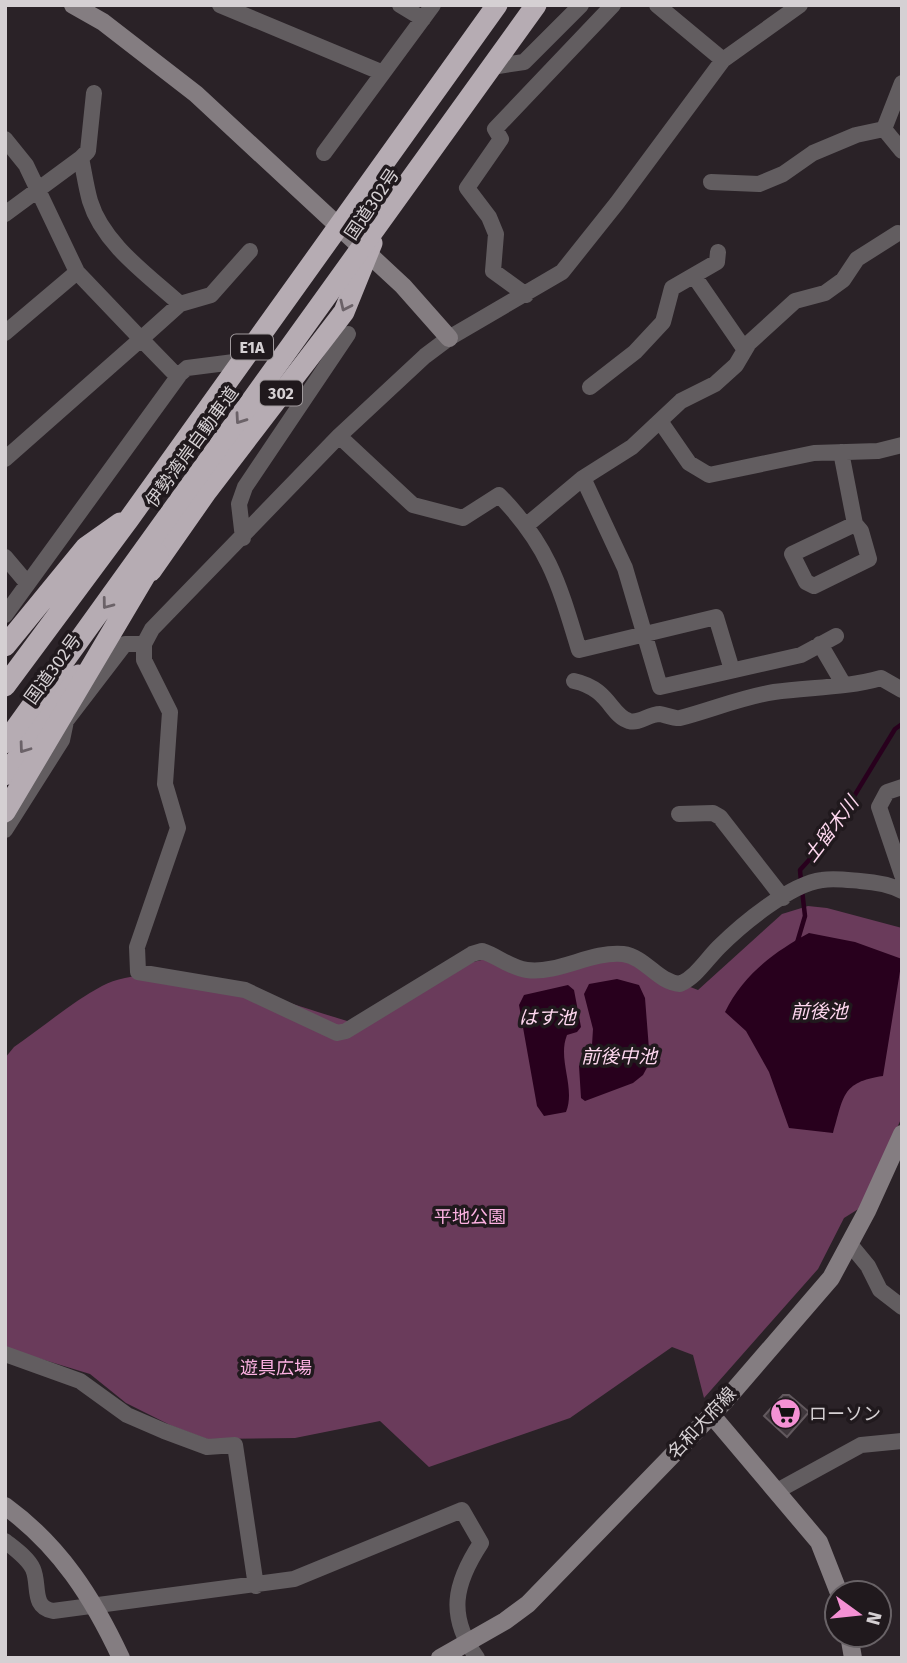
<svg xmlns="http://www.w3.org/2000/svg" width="907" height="1663" viewBox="0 0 907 1663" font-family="'Fira Sans','Noto Sans JP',sans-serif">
<rect width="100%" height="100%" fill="#2a2227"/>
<path fill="#6a3b5b" d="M808,906L827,908L902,928V1117L860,1208L844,1218L818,1269L704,1398L693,1355L672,1347L570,1418L429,1467L380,1421L295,1438L207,1439L172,1426L126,1403L90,1374L5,1348V1058L14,1047C43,1027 72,1002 102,986C161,953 295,1006 357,1024L452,967L490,958L534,967L613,957L698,990L782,914Z"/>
<path fill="#28001d" d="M809,933L855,942L902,959L883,1076C841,1082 844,1097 833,1133L789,1128L769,1072L746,1031L725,1012C743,975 774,952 809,933Z
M617,979L639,985L645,998L650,1062L643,1075L633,1083L585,1101L581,1098L579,1066L592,1045L593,1029L584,994L589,984Z
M568,985L574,990L581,1027L577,1032L567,1035C557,1060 576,1087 566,1112L544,1116L537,1106L519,1005L524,995Z"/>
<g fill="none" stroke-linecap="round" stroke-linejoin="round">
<path stroke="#28001d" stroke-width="4.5" d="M801,882L800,870L828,839L895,729L902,724
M797,943L805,916L802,890"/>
</g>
<path fill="#3f373c" stroke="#62595e" stroke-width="2" d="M783,1395H789L809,1412L787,1437L764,1416Z"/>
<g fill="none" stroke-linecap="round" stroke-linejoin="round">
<path stroke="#625d60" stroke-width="16" d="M220,5L383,73
M400,5L423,19
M657,5L723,60
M498,66L524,62L581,5
M884,129L902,151
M5,139L26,165L77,272L141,339L5,459
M324,153L433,5
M81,158L88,151L94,93
M711,182L759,184L783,174L813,153L856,135L884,129L902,83
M5,214L81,158C84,172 86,187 90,201C103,244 148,275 180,304
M694,276L745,350
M526,295L493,271L496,234L489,217L467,188L501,139L495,129L613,5
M5,333L77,272
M178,377L141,339L180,304L211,295L250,251
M590,387L635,352L663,322L672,288L717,262L718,252
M660,421L689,463L709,475L814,453L878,451L902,445
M339,436L413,505L463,518L499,495C549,546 559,584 579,650L716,617L732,670
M841,452L855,524L861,531L869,559L814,586L806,582L792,554L855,524
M583,478L625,568L660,687L801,655L836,636
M528,524L583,478L632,447L681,401L715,384L736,365L749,343L795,301L825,293L843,280L857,259L898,233
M243,538L239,504L245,487L348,334
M5,557L27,583
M5,615L180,374L187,368L234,362
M144,644V660L170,712L165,784L178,828L137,947L138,972L245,990L337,1033L346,1031L472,954L482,951C498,956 510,968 527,970C559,974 591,951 623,954C646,957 657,982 680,984C696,977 706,960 719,947C741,925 790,884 822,880C834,878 848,880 860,881C875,882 889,884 902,891
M820,644L844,685
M574,681C610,689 610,715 629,721C640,724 648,714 660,714C665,715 676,719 680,718C711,710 742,697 774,692C810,687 846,688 881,678L902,690
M902,787L887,792L879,807L902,875
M679,814L713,813L720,817L783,898
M5,830L62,740L66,721L125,644H144L152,629L339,436L425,356L449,338L562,272L617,203L723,60L800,5
M849,1243L868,1266L880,1290L902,1307
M5,1354L80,1381L127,1415L164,1431L207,1447L235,1445L256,1586
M777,1491L861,1445L902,1441
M5,1541C15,1549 28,1558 33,1569C40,1585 31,1607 53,1611L294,1579L462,1510L481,1543C454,1584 447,1616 477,1658"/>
<path stroke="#847d81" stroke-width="18" d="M73,5L103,22L196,94L403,286L449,338
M710,1413L819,1542L839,1593
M5,1506C60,1546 93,1598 121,1658
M849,1635L853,1658
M440,1658L505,1621L528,1604L724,1402L831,1278L867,1211L902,1134"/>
<path stroke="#b6acb3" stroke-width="21" d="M151,571L207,491L344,312L372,243
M5,775L78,675"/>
<path stroke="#b6acb3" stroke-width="21" d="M5,646L86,547L120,523
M5,686L129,519L497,5
M5,743L536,5
M5,812L158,554"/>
</g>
<defs><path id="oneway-chevron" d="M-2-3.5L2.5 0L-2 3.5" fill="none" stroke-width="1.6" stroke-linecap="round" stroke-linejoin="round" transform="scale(1.75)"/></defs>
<g stroke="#6b6268">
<use href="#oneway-chevron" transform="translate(345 306) rotate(115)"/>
<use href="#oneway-chevron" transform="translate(240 419) rotate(125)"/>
<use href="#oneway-chevron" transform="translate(107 604) rotate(127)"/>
<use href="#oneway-chevron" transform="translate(24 748) rotate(126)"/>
</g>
<defs>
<symbol id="supermarket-disc" viewBox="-11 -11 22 22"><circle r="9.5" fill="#f491d4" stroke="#20191d"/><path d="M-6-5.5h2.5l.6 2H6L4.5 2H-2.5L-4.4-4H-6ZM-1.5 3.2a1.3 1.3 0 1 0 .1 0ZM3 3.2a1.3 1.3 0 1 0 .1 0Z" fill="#111"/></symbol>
</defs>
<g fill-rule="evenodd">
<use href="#supermarket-disc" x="768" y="1396" width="35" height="35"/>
</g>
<g text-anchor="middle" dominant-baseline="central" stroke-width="7" stroke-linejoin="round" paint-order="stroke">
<g fill="#20191d" stroke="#9f999c" stroke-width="2">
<rect x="231" y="334.5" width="42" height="25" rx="5"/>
<rect x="260" y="380.5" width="42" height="25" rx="5"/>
</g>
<g font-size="16" font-weight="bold" fill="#d5d0d3">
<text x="252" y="347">E1A</text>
<text x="281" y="393">302</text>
</g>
<g font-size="18" fill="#d5d0d3" stroke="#20191d">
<text transform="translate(372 204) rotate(-56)">国道302号</text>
<text transform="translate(192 447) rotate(-54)">伊勢湾岸自動車道</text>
<text transform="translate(53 669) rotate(-54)">国道302号</text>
<text transform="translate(702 1423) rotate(-47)">名和大府線</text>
</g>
<g font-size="18" fill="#fcb1e2" stroke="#20191d">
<text x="470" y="1217">平地公園</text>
<text x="276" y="1368">遊具広場</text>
</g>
<g font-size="18" fill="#d5d0d3" stroke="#20191d" text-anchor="start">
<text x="809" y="1414">ローソン</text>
</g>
<g font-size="19" font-style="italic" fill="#fed7ef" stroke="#20191d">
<text transform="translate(831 829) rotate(-53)">土留木川</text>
<text x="819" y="1011">前後池</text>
<text x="547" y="1017">はす池</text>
<text x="619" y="1056">前後中池</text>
</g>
</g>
<rect width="907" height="1663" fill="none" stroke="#d5d0d3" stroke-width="14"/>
<g transform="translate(858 1614) rotate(105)"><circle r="33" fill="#20191d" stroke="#686266" stroke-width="2"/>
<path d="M0-5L12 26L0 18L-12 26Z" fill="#f491d4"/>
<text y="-10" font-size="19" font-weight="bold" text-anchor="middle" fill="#d5d0d3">N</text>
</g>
</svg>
